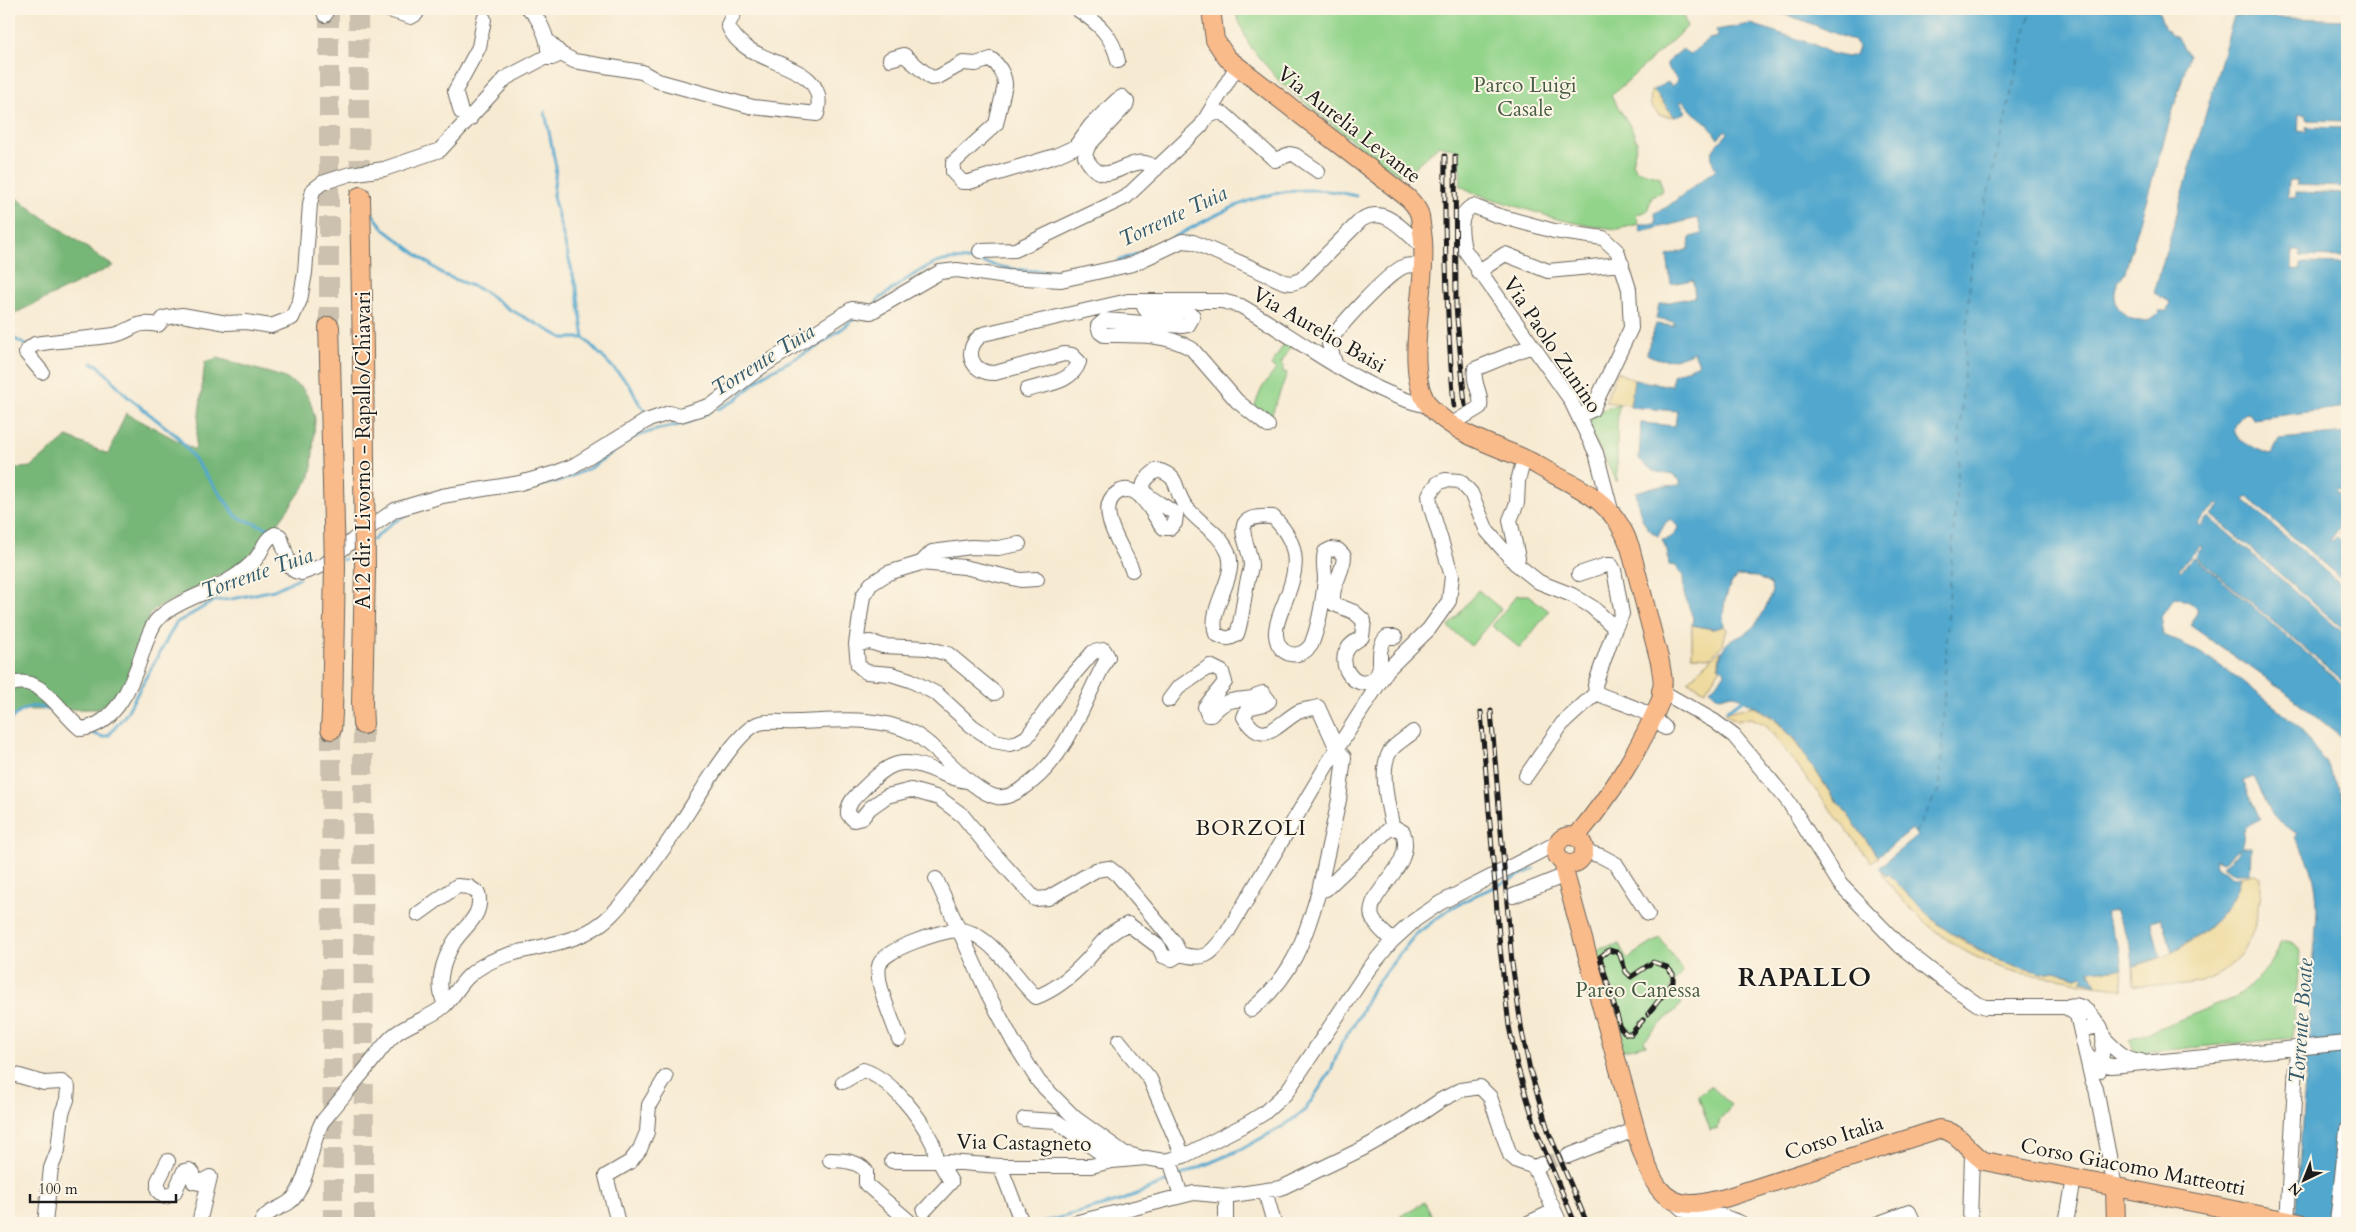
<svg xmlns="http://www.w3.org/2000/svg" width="2356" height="1232" viewBox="0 0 2356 1232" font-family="Cardo,serif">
<rect width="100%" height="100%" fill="#fcf5e5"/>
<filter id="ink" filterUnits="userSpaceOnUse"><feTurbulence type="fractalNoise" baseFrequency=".02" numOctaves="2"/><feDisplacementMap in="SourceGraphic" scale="10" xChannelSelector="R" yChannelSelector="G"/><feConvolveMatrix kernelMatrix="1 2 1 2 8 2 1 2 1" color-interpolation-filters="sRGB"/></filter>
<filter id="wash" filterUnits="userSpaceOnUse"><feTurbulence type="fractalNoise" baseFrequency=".0096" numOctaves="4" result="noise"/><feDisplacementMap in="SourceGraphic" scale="20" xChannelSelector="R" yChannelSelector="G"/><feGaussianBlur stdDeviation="1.12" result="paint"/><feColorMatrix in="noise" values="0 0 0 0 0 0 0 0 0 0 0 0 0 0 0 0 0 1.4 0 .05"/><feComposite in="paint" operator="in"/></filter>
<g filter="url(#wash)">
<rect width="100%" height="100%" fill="#f7ead2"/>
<path fill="#93d48b" stroke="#587854" d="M1234,9H1681L1687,27L1611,96L1632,129L1637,142L1632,163L1636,170L1660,177L1662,191L1652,197L1647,211L1636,215L1639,224L1618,229L1590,226L1557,219L1474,193L1461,186L1459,151L1439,145L1412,169L1399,174L1366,152L1281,83L1249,45Z
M1288,337L1294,340L1281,364L1284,367L1282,371L1287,373L1272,414L1263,413L1254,407L1262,388L1276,369L1271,366Z
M1619,404L1617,427V482L1586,422L1587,418L1595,412Z
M1478,590L1501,609L1471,646L1448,627Z
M1517,595H1528L1549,611L1520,648L1492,626Z
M1660,938L1683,971L1670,988L1682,1004L1644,1040L1646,1045L1621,1051L1595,950L1619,944L1627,959Z
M2284,941C2293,941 2297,944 2300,952L2292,1038L2136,1053L2129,1040L2234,998C2251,987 2277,963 2280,942Z
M1711,1086L1732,1106L1720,1119L1718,1128L1710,1130L1698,1095Z
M1424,1202L1436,1222L1433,1223H1389Z"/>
<path fill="#76b677" stroke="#49694a" d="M9,193L113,266L9,316Z
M218,358L283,377L302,388L310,400L315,419L312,467L309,480L268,537L245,559L223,574L155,609L150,614L129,677L111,700L98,709L20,710L9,724V469L31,467L67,437L108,454L126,413L195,450L205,362Z"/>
<path fill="#eeda9e" stroke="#857b5d" d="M1653,90L1675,117L1659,115L1650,104L1651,91Z
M1617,372L1634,380L1631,405L1605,402Z
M1692,625L1713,629L1724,626L1727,629L1723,644L1711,657L1692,656Z
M1721,650L1718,666L1721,668L1705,691L1688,681Z
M1752,706C1792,724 1810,765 1834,799C1837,803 1842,806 1845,810C1856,826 1867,842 1879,857L1871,862L1765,724L1750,718L1737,721L1724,713Z
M1883,872L1889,873L1940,926L1981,952L1994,959L2042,973L2055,971L2075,977L2082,975L2084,978L2082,980L2095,985L2089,971L2122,968L2123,990C2111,986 2099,986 2086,984C2078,983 2071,980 2063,979C2049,976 2035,976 2021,973C1964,960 1918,923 1883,876Z
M2255,874L2261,877C2262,922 2247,969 2200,982C2180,988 2154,985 2134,985L2133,966C2177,958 2232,921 2240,876Z"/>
<path fill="#51a7cd" stroke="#366274" d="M1765,9H2158L2164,27L2171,35L2178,38L2189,56L2125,272C2121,278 2115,285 2115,293C2113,315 2145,332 2159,313L2158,311H2167L2170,302L2154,293L2234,16L2347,20V121L2307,120V115L2299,114L2298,131L2306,132V127L2347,128V187L2297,185V180H2289L2288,197L2296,198V192L2347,194V257L2301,256V250H2293L2292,269L2301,270V263L2347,264V407L2253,419L2250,414L2246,413C2217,435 2250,446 2269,454L2272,453L2279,439L2347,433V497L2338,489L2336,492L2347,501V540L2340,534L2344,528L2341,526L2330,540L2332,541L2337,537L2347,545V584L2247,497L2244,500L2347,590V632L2212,515L2220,505L2218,503L2198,524L2201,526L2209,517L2347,636V684L2197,557L2196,555L2202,548L2200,546L2179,569L2181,571L2194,557L2196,558L2347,688V741L2279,687L2191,626L2198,610L2191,603L2177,597L2174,598L2161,617L2164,635L2196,650L2234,675L2278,709L2303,732L2323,761H2326L2347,807V1029L2331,1223H2295L2317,912C2317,884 2312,860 2294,837L2297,834L2273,816L2254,777L2243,781L2260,819C2236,831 2248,827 2241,847H2251L2250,873H2231L2222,866L2237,854L2240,848L2223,862L2215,859L2216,866L2233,878L2240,876C2234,912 2202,934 2172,952L2161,918L2151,921L2160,957L2133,966L2131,946L2115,910L2105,913L2119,948L2122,968L2089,971L2096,985L2081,980L2084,978L2082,975L2076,977L2055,971L2042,973L2023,968L1994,959L1958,936C1943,933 1901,888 1889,874L1886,876L1879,867L1917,836L1912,829L1878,856L1843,808L1833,797L1815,769L1808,762L1799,744L1773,717L1733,694C1721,695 1720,702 1710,690L1725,674L1724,670L1719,667C1723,632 1734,646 1754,626C1762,617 1768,603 1772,591L1771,585L1757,577L1737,576C1727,585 1721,611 1724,626L1713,629L1692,625L1693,618L1684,594L1683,576L1676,566L1669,565L1667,550L1662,540C1671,539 1675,535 1678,527L1671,519L1666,522L1658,536C1641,527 1639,510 1636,492L1653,487L1680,485V480L1672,475L1653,471L1639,459L1641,423L1675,426L1677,411L1630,407L1634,380L1672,386L1673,375L1699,364L1694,352C1677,359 1665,364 1647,354V351L1656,324L1674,326V322L1656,319L1659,304L1695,297L1693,280L1671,284L1667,256L1689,249L1690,237L1702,234L1698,218L1641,232L1639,224H1656L1655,213L1667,207L1716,169C1705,151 1716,148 1728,133L1725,130L1718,139L1707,123L1694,113L1683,101L1680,102L1686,112L1675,117L1653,90L1668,82L1671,86L1678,81L1667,66V62L1683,49L1689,55L1709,39L1717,37L1716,30L1751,24L1813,44L1830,53L1847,57L1855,55L1858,48L1856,42L1802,20Z"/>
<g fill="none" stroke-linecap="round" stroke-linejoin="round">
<path stroke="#51a7cd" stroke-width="3" d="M545,112L556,167L553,196L577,291L584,338L629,384L639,403L650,416
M371,212L385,230L444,275L482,290L509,309L563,338H584
M1171,239C1233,205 1282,177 1356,196
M1118,261L1145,251
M877,301C894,288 927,262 949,260C973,257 997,268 1021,270C1037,271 1061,271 1078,270
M9,336L26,345
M92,363L98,365L127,396L178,437L237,517L273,530
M718,409L734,401L765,374L817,347L856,318
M683,425L710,412
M518,490L561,481L592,467L634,437L659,429L679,425
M373,540L392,523L419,509
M342,560L357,554
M1727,710L1745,699
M9,720C32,703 30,704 57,712
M90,732L103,737L109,735L126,714L176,623L214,601L232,599L274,590L299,578
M1179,1176L1242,1149L1285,1125L1305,1110L1331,1071L1341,1044L1359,1016L1372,989L1415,935L1448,910L1474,896L1534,869
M1041,1223L1120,1201L1173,1179"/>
<path stroke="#345b6c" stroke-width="1" stroke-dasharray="6 5" stroke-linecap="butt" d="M1915,833L1940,787L1948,616L1971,265L2031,9"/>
</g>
</g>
<g filter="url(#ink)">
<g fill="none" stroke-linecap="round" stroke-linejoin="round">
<path stroke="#cbc1ae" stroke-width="14" stroke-dasharray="14 7" stroke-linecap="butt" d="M1542,1164L1568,1156"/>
<path stroke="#cbc1ae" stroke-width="20" stroke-dasharray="20 10" stroke-linecap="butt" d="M358,9L360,197
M329,327V9
M363,724L364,1223
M331,729L333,1223"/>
<defs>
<path id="minor" d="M323,9L325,15
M386,9L411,17L416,14L418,9
M529,9C539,17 548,38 548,50
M1077,9C1098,23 1113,36 1118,61
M548,41L561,54L574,61L642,72L658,81L753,107L817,114C832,58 745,71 728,25L736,9
M890,59L904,55L931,78L938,77L963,63L976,64L991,59C999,65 1005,76 1005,85L996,124L953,163V172L962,182H969L1055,156L1075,147L1091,125L1117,100L1122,97L1127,102L1126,105L1088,146L1085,156C1106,199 1130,145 1156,169
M1209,116L1218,112L1224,114L1275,160L1290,154L1295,155L1318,171
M470,119L461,112L455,91L479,47L484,19
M980,251L1015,250L1126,197L1201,126L1237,66
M1478,272L1505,254L1548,271L1622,264
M1147,301L1144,307C1150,319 1174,313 1186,311L1193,316L1188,325L1183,326L1105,320L1098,326L1100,332L1104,335C1133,335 1166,333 1192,349L1237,401L1268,426
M1336,366L1329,344C1335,329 1390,271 1405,266C1412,264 1418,266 1424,267
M42,372L26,353L27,350L35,344C61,340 88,339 114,335C134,331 133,320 158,325L164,318L182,315L227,323L246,322L271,326L292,318L300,300L305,273L310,204L313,190L322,183L350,174L384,169L440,150L506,78L544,58H552L561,54
M1027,390C1046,384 1072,383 1079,362L1072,355L1064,354L995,373C970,374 962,348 983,334L1128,301H1222L1241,306C1297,338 1366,394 1429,406
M1579,416L1592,410L1631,328L1629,289L1617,251L1603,238L1554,231L1496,215L1473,206C1457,213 1461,235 1464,249L1570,399L1596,453L1612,514
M1452,424L1480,407C1483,394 1472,384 1475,369L1531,346
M921,563L932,552L971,547L998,548L1019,544
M1515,563L1518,558L1510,520L1517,503L1518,481L1524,458
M1132,570C1125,550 1093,509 1117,493C1123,489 1129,489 1135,492C1148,500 1154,518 1164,528H1170L1175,523L1176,515C1164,501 1122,494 1157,470C1180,476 1173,487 1184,504C1196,522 1219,531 1228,552C1239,577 1207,607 1216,634C1225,639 1229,640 1237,634C1242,620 1243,603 1246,588C1247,581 1250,573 1251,566C1251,543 1223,513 1273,517C1304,548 1297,572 1282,609C1279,617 1275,627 1276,635C1278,656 1299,661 1311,645C1319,626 1323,600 1325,579C1325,569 1322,562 1325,552L1331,549L1338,550L1344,556C1344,572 1329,588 1334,604L1354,612L1364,621L1362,637C1358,640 1352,643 1349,647C1335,663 1355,693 1373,679C1387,669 1373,650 1387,637H1395
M1579,574L1606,565H1611L1614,570L1622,614L1615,628
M856,644L863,596L871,584L888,573L921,563L964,567L1021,580L1037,579
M9,685C41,672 60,713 81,729C116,725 132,684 142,654C146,643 150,627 158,619C176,600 214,592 237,575C243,571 250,565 255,560C263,551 263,540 275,534L280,536L290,566L295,571L302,573L324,565L359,535L395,510L442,496L520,483L555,473L573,466L646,421L669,413L680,415L712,405L761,367L852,309L871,312L940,272L957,270L1007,277L1061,280L1133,264L1182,241L1193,242L1284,282L1292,283L1301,280L1361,220C1386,203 1407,235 1425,249
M1596,693C1621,704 1645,707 1665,728
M1668,695L1714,721L1734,736L1788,801L1840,884L1900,946L1947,983L1977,1004L1986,1007H2066L2077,1015L2092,1080L2096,1089L2115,1187
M1169,700L1178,688L1210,666L1222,672L1225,682L1205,707L1208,715H1211C1227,697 1233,701 1254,698L1257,695L1263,693L1269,701L1265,704L1248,708L1244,717C1263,749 1277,724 1298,712C1304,709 1312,709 1318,707L1337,749L1344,757L1339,800L1319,891L1326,889L1388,830L1396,828L1403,832C1416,868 1365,891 1372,917C1375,926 1386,934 1392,941
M1526,776L1562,724L1596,693
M967,781C957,780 948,776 938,772C901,756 891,761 863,789C856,796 847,803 848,814L854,820L862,818L870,808L887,796L911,790L939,798L962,815L988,847L1035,899L1048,898L1096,870L1109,868L1118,875L1174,942L1180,954C1207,962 1211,953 1227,933L1328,763L1388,669L1429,629L1449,601L1452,576L1431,508L1429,495L1438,483L1445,480L1460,481L1471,493L1487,531L1515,563L1539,582L1572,595L1592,607L1615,628L1595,685L1596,693
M1393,829C1389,809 1377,766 1392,749C1397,743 1406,738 1413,732
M1584,851L1601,856L1616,864L1648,914
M936,879L988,994L1014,1043L1039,1082L1075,1118L1124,1153L1139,1157
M1513,896L1566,875
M418,914L457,886L469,887L478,893C484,916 465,925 454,942C443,960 435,985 445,1004
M2069,1006C2083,1002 2092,1016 2100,1026
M1251,1010C1293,976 1304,941 1319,891
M2081,1030L2100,1026C2107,1038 2101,1058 2099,1071
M2104,1038C2116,1050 2123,1059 2141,1061
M899,1039C893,1021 875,983 879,966C882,949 940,932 956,930C961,929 970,932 974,934C1000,948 1015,977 1036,997C1055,990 1073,975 1087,960C1101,944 1108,932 1128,924L1159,947L1163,956L1172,959L1180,954
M1119,1041L1150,1079L1183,1156
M2087,1055L2100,1064L2112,1066L2347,1043
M9,1073L44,1083L62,1082L68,1087L67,1100L62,1113L58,1150L51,1168L45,1223
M843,1082L863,1070C891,1079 920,1116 932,1142C935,1147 935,1154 936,1161
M1024,1119L1056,1121L1112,1161
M1568,1156L1634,1130
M830,1160C843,1160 858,1161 866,1171V1184L911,1223
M1170,1160L1181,1196
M168,1161L158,1181V1191L165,1197L174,1193L184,1171L189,1170L193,1173L194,1182L199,1183L210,1177L199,1223
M892,1161H936L1000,1166H1091L1112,1161L1146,1158L1164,1161L1184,1156L1248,1123L1264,1113L1286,1093L1368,970L1392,941L1415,920L1440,903L1557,843
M1000,1166L1022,1223
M1534,1167L1560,1223
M1265,1191L1274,1223
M1676,1203C1687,1218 1706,1213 1722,1216C1728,1218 1735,1221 1741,1223
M924,1211L951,1182L939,1161
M261,1223C268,1207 288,1209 296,1195C310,1173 310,1145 322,1122C338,1103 353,1084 369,1065C377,1055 384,1044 393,1036C407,1023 430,1019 444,1006C459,991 462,977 484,965C526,942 575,951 611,915C634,892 654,862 673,835C690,812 735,729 760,723C772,720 786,723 797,722C835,721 878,715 913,733C940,747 969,791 997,797C1009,799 1026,787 1034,780C1071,749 1085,697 1108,657L1104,650L1093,652L1061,689L1027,737L1018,742L1010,744L994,741L972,726L937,694L910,680L891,674L866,672L858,665L856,644L870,642L883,646L927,648L948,654L995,693
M618,1223L606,1176L630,1162L640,1149L647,1132L649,1105L666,1077
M1074,1223L1194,1193L1226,1196L1281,1188L1362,1149L1401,1127L1441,1100L1461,1090L1480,1087L1490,1097L1510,1155L1517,1161L1534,1167L1542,1164
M1226,1223V1196
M1528,1223L1554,1211
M1879,1223L1909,1212L1914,1223
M1970,1223L1972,1154
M2066,1223L2074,1179
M2287,1223L2297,1048
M2337,1223L2347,1130"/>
<path id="major" d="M1211,9L1215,40L1227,58L1408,198C1412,202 1417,208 1419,213C1421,219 1421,226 1422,232C1430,280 1400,372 1430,407C1455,434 1491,444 1523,458C1533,462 1543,469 1553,474C1590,493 1616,506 1630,547L1660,662C1661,671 1665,683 1661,691L1663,695
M1556 850a14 14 0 1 1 28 0a14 14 0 1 1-28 0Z
M1576,837C1614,791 1640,750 1663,695
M1564,863L1565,874L1641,1149C1650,1174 1658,1203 1690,1204C1701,1205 1714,1200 1725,1198L1939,1129C1958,1130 1968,1151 1984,1161L2300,1223
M2115,1187L2116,1223"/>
<path id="highway" d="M360,197L363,352
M329,327L330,358
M362,703L363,724
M331,729L332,713"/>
</defs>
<use href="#minor" stroke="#69645c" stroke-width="16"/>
<use href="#major" stroke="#69645c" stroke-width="20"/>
<use href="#highway" stroke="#69645c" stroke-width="22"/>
<use href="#minor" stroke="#fff" stroke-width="14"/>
<use href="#major" stroke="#fabb8b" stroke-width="18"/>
<use href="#highway" stroke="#fabb8b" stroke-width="20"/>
<defs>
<path id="rail" d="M1445,156C1444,240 1447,322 1454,406
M1455,156L1456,307L1465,405
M1491,711L1512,963L1522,1032L1530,1070L1549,1133L1587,1223
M1481,712L1500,948L1509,1026L1517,1065L1538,1135L1575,1223
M1643,1020L1631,1034H1627L1621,1029L1602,964L1600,957L1609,950L1619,953L1626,972L1631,977L1653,962L1667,967L1673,974V982L1648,1014"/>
</defs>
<use href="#rail" stroke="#1c1c1c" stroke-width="5"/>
<use href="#rail" stroke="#fcf5e5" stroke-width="3" stroke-dasharray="9" stroke-linecap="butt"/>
<defs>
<path id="highway-bridge" d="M330,358L335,567L332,713
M362,703L365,571L363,352"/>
</defs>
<use href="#highway-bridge" stroke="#69645c" stroke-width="22" stroke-linecap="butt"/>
<use href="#highway-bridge" stroke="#fabb8b" stroke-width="20"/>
</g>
</g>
<g text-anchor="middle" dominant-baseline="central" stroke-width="4" stroke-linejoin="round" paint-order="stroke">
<g font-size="21" fill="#465c43" stroke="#fcf5e5">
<text x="1525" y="85">Parco Luigi<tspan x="1525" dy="24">Casale</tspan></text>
<text x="1638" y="990">Parco Canessa</text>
</g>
<g font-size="21" fill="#1c1c1c" stroke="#fcf5e5">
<text transform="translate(1349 125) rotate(38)">Via Aurelia Levante</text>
<text transform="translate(1319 330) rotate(30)">Via Aurelio Baisi</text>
<text transform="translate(1552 345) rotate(56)">Via Paolo Zunino</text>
<text transform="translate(363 450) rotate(-90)">A12 dir. Livorno - Rapallo/Chiavari</text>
<text transform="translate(1834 1138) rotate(-18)">Corso Italia</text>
<text transform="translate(1024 1143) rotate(1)">Via Castagneto</text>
<text transform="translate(2133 1167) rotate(11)">Corso Giacomo Matteotti</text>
</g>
<g font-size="22" font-style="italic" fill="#345b6c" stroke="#fcf5e5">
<text transform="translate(1173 216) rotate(-25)">Torrente Tuia</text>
<text transform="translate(763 360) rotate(-32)">Torrente Tuia</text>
<text transform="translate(257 573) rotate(-19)">Torrente Tuia</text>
<text transform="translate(2301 1021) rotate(-86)">Torrente Boate</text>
</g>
<g font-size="22" letter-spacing="1" fill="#1c1c1c" stroke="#fcf5e5">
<text x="1251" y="828">BORZOLI</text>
</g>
<g font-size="26" font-weight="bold" letter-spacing="1" fill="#1c1c1c" stroke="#fcf5e5">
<text x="1805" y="977">RAPALLO</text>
</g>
</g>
<rect width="2356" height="1232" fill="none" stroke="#fcf5e5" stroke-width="30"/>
<g transform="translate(2304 1180) rotate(223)" stroke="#fcf5e5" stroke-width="4" paint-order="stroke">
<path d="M0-4L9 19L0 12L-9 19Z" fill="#1c1c1c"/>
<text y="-8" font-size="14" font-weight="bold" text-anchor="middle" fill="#1c1c1c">N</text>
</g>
<path d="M30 1194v8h146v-8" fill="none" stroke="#1c1c1c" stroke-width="2.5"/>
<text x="38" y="1194" font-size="15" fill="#1c1c1c" stroke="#fcf5e5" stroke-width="4" paint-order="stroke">100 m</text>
</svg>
